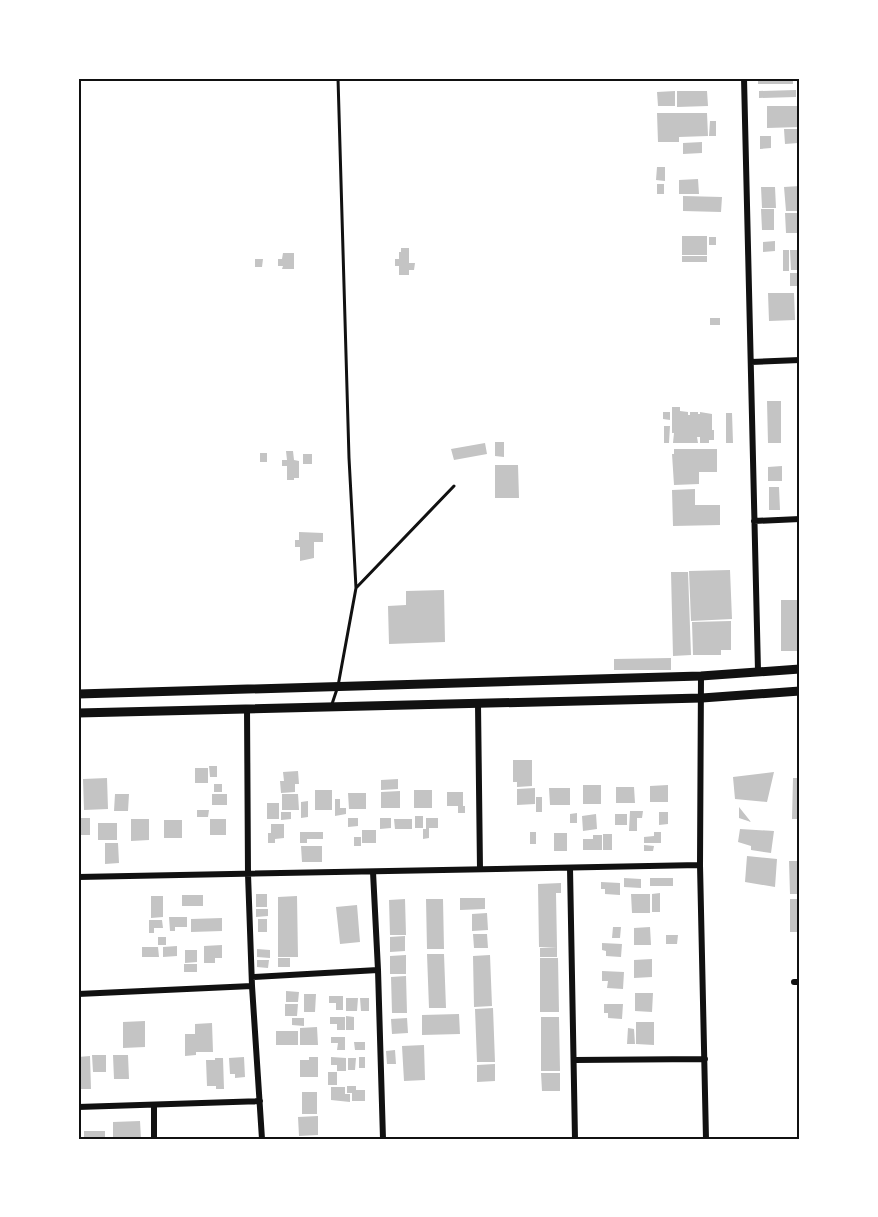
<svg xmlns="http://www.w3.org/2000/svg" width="878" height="1217" viewBox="0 0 878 1217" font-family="Rubik,sans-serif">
<rect width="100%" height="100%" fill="#fff"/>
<path fill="#c4c4c4" d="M758,78H793V84H758Z
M796,90V97L759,98V91Z
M675,91V106H658L657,92Z
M677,91H707L708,106L677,107Z
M767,106H800V127L767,128Z
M657,113H707L708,136L679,137V142H658Z
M710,121H716V136H709Z
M784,129H797L798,143L785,144Z
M760,136H771V148L760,149Z
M702,142V153L683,154V143Z
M657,167H665V181L656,180Z
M698,179L699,194H679V180Z
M657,184H664V194H657Z
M800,186V211H786L784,187Z
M761,187H775L776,208H762Z
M683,196L722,197L721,212L683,211Z
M761,209H774V230H762Z
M785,213H800V233H786Z
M682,236H707V255H682Z
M709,237H716V245H709Z
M775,241V251L763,252V242Z
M401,248H409V263H415L414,270H409V275H399V266H395V259H399V252H401Z
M783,250H789V271H783Z
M790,250H800V270H791Z
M283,253H294V269H282L283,266H278V259H282Z
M682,256H707V262H682Z
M255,259H263L262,267H255Z
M790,273H800V286H790Z
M768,293H794L795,320L769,321Z
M710,318H720V325H710Z
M767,401H781V443H768Z
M672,407H680V411L688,412V415H690V412H698V414H700V412L712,414V430H714V440H709V443H700V437H697L698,443H673L674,433H672Z
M663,412H670V420L663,419Z
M726,413H732L733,443H726Z
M664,426H670L669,443H664Z
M495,442H504V457L495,456Z
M485,443L487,454L454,460L451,449Z
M674,449H717V472H699V484L674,485L672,454H674Z
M286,451H293L294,460L299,461V478H294V480H287V466H282V460H287Z
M260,453H267V462H260Z
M303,454H312V464H303Z
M495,465H518L519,498H495Z
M782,466V481H768V467Z
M769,487H779L780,510H769Z
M695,489V505H720V525L673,526L672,490Z
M299,532L323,533V542H314V558L300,561V547H295V540H299Z
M730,570L732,619L691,621L689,571Z
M671,572H688L691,655L673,656Z
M444,590L445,642L389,644L388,606L406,605V591Z
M781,600H800V651H781Z
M731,621V650H721V655H693L692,622Z
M671,658V670H614V659Z
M513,760H532V786L517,787V782H513Z
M209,766H217V777H210Z
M195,768H208V783H195Z
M298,771L299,784H295V792L281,793L280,781H284L283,772Z
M774,772L767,802L735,799L733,777Z
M107,778L108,809L84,810L83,779Z
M793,778H800V819H792Z
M398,779V789L381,790V780Z
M214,784H222V792H214Z
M583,785H601V804H583Z
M668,785V802H650V786Z
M616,787H634L635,803H616Z
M535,788V804L517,805V789Z
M549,788H570V805H550Z
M315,790H332V810H315Z
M414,790H432V808H414Z
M400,791V808H381V792Z
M447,792H463V806H465V813H458V806H447Z
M348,793H366V809H349Z
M115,794H129L128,811H114Z
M212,794H227V805H212Z
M282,794H298L299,810H282Z
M536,797H542V812H536Z
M335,799H340V808H346V814L335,816Z
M308,801V817L301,818V802Z
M267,803H279V819H267Z
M739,807L751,822L739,818Z
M197,810H209L208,817H197Z
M630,811H643L642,818H637V831H629Z
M281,812H291V819L281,820Z
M659,812H668V824L659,825Z
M577,813V823H570V814Z
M596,814L597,829L583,831L582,816Z
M615,814H627V825H615Z
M415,816H423V828H415Z
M79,818H90V835H79Z
M348,818H358V826L348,827Z
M380,818H391V828L380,829Z
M426,818H438V828H429V838L423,839V829H426Z
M131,819H149V840L131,841Z
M210,819H226V835H210Z
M394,819H412V829H395Z
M164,820H182V838H164Z
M98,823H117V840H98Z
M271,824H284V838L275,839V843H268V833H271Z
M740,829L774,831L771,853L751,850V846L738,842Z
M362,830H376V843H362Z
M300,832H323V839H307V843H300Z
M530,832H536V844H530Z
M654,832H661V843H644V837L654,836Z
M554,833H567V851H554Z
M603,834H612V850H603Z
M593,835H602V850H583V839H593Z
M354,837H361V846H354Z
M105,843H118L119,863L105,864Z
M644,845L654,846L653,851H644Z
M301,846H322V862H302Z
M747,856L777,859L775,887L745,882Z
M789,861H800V894H790Z
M624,878L641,879V888L624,887Z
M650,878H673V886H650Z
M601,882L620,883V895L605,894V889H601Z
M561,883V893H556L557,947H539L538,884Z
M660,893V912H652V894Z
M256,894H267V907H256Z
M631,894H650V913H632Z
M182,895H203V906H182Z
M151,896H163V917L151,918Z
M297,896L298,957H278V897Z
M460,898H485V909L460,910Z
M405,899L406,935H390L389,900Z
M426,899H443L444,949H427Z
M790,899H800V932H790Z
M357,905L360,942L340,944L336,907Z
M256,909H268V916L256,917Z
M487,913L488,930L472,931V914Z
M169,917H187V927H175V931H170Z
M222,918V931L191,932V919Z
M258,919H267V932H258Z
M149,920H162L163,928H154V933H149Z
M613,927H621L620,938H612Z
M650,927L651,945H634V928Z
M473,934H487L488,948H474Z
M666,935H678L677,944H666Z
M405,936V951L390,952V937Z
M158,937H166V945H158Z
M602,943L622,944L621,957L606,956V951L602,950Z
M222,945V958H215V963H204V946Z
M177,946V956L163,957V947Z
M142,947H158L159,957H142Z
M557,947V957H540V948Z
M257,949L270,950V958L257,957Z
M185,950H197V962L185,963Z
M427,954H444L446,1008H429Z
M406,955V974H390V956Z
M490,955L492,1006L474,1007L473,956Z
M278,958H290V967H278Z
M540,958H558L559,1012H540Z
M652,959V977L634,978V960Z
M257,960H269L268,968L257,967Z
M184,964H197V972H184Z
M602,971L624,972L623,989L607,988L608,981H602Z
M406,976L407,1013H392L391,977Z
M286,991L299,992L298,1002H286Z
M635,993H653L652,1012L635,1011Z
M304,994H316L315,1012H304Z
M329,996H343V1010H336V1003H329Z
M346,998H358L357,1011H346Z
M360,998H369V1011H361Z
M285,1004H298L297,1016H285Z
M604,1004H623L622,1019L608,1018V1013H604Z
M493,1008L495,1062H477L475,1009Z
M459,1014L460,1034L422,1035V1015Z
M346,1016L354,1017V1030H346Z
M330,1017H345V1030H337V1024H330Z
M541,1017H559L560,1071H541Z
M292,1018H304V1026L292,1025Z
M407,1018L408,1033L392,1034L391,1019Z
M145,1021V1047L123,1048V1022Z
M636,1022H654V1045L636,1044Z
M212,1023L213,1052H196V1055L185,1056V1034H195V1024Z
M317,1027L318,1045H300V1028Z
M628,1028L634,1029L635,1044H627Z
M276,1031H298V1045H276Z
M331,1037H345V1050H337L338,1043H331Z
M354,1042H365V1050H355Z
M424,1045L425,1080L404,1081L402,1046Z
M395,1050L396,1064H387L386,1051Z
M92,1055H106V1072H93Z
M113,1055H128L129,1079H114Z
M90,1056L91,1089H81V1080H78V1057Z
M244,1057L245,1077L235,1078V1074H230L229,1058Z
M309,1057H318V1077H300V1060H309Z
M331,1057L346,1058V1071H337V1065H331Z
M359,1057H365V1068H359Z
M215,1058H223L224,1089H216V1086H207L206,1060H215Z
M348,1058H356L355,1070H348Z
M495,1064V1081L477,1082V1065Z
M328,1072H337V1085H328Z
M541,1073H560V1091H542Z
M347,1086H356V1090H365V1101H352V1093H347Z
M331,1087H345V1094H350V1102L331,1100Z
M302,1092H317V1114H302Z
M318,1116V1135L299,1136L298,1117Z
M140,1121L141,1139H113V1122Z
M84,1131H105V1139H84Z"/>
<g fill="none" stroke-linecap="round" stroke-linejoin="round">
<path stroke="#111" stroke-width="3" d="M356,588L454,486
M332,704L338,686L356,588L349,458L338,78"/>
<path stroke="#111" stroke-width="6" d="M744,78L758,671
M751,362L800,360
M754,521L800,519
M701,676L700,865L706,1139
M478,704L480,869
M247,708L248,874L252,986L262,1139
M570,868L575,1139
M373,872L378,970L383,1139
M78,877L700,865
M252,977L378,970
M794,982H800
M78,994L252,986
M574,1060L705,1059
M154,1105V1139
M78,1107L260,1101"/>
<path stroke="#111" stroke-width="9" d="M78,694L701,676L800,669
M78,713L702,698L800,691"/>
</g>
<rect width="878" height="1217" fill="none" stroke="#ffffff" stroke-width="159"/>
<rect x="80" y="80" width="718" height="1058" fill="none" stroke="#111" stroke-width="2"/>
</svg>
